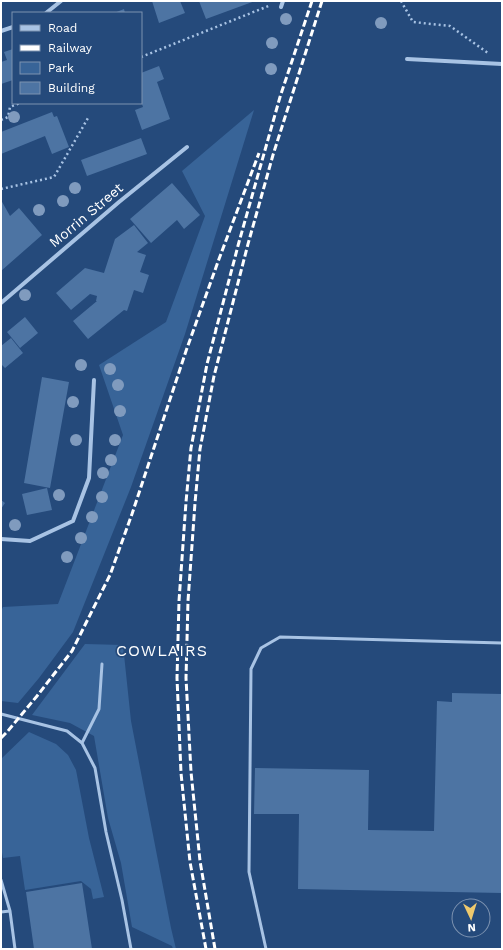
<svg xmlns="http://www.w3.org/2000/svg" width="503" height="950" viewBox="0 0 503 950" font-family="'Work Sans',sans-serif">
<rect width="100%" height="100%" fill="#254a7b"/>
<path fill="#386498" d="M254,110L185,334L131,487L73,632L39,678L18,703L1,701V611L3,607L58,604L123,435L99,365L166,322L205,216L182,171Z
M85,644L123,645L131,721L171,928L176,949H173L172,946L132,927L121,863L108,818L94,736L70,723L32,715Z
M29,732L56,744L68,755L76,770L89,838L104,897L93,899L91,889L81,881L25,890L20,856L3,858L1,847V759Z"/>
<path fill="#4d74a3" d="M152,1H180L185,13L159,23Z
M199,1H255L206,19Z
M124,9L125,13H114Z
M13,49V80L1,84V62L7,60L4,52Z
M159,66L164,79L157,82L170,119L142,130L135,110L143,107L141,101V73Z
M52,112L54,117L57,116L69,147L52,154L45,136L1,154V132Z
M141,138L147,154L87,176L81,160Z
M172,183L200,215L184,229L177,220L151,243L130,219Z
M1,200L10,216L19,208L42,235L1,271Z
M134,225L148,243L137,252L146,255L140,272L149,275L143,293L134,290L127,311L124,310L88,339L73,321L97,301H96L97,296L90,294L71,310L56,293L85,268L104,273L115,239Z
M25,317L38,333L20,348L7,332Z
M11,338L23,353L5,368L1,364V346Z
M42,377L69,382L50,488L24,483Z
M47,488L52,510L27,515L22,494Z
M1,500L5,503L1,509Z
M452,693L502,694V893L298,889L299,814H254L255,768L369,770L368,830L434,831L437,701L452,702Z
M82,883L92,949H34L26,892Z"/>
<g fill="none" stroke-linecap="round" stroke-linejoin="round">
<path stroke="#a8c3e4" stroke-width="2.5" stroke-dasharray="2 3" stroke-linecap="butt" d="M401,1L413,22L450,26L488,53
M141,57L271,5
M1,120L8,117L10,107L20,103
M1,189L54,177L88,118"/>
<path stroke="#a8c3e4" stroke-width="3" d="M1,714L67,731L82,743L95,768L106,832L122,900L131,949
M82,743L99,709L102,664
M1,880L10,911L15,949
M1,912L10,911
M266,949L249,872L251,669L261,648L280,637L502,643"/>
<path stroke="#a8c3e4" stroke-width="4" d="M281,7L283,1
M46,13L61,1
M1,31L13,27
M407,59L502,64
M1,303L119,202L187,147
M1,539L30,541L73,521L89,478L94,380"/>
<path stroke="#fff" stroke-width="3" stroke-dasharray="7 3" stroke-linecap="butt" d="M1,738L7,732L37,696L72,651L110,575L132,514L186,351L219,259L259,153
M206,949L190,862L181,773L177,678L179,601L186,502L191,448L207,364L239,242L280,97L312,1
M215,949L200,861L191,772L186,678L188,601L195,503L200,449L214,376L248,244L273,155L322,1"/>
</g>
<g fill="#809bbe">
<circle cx="286" cy="19" r="6"/>
<circle cx="381" cy="23" r="6"/>
<circle cx="272" cy="43" r="6"/>
<circle cx="271" cy="69" r="6"/>
<circle cx="14" cy="117" r="6"/>
<circle cx="75" cy="188" r="6"/>
<circle cx="63" cy="201" r="6"/>
<circle cx="39" cy="210" r="6"/>
<circle cx="25" cy="295" r="6"/>
<circle cx="81" cy="365" r="6"/>
<circle cx="110" cy="369" r="6"/>
<circle cx="118" cy="385" r="6"/>
<circle cx="73" cy="402" r="6"/>
<circle cx="120" cy="411" r="6"/>
<circle cx="76" cy="440" r="6"/>
<circle cx="115" cy="440" r="6"/>
<circle cx="111" cy="460" r="6"/>
<circle cx="103" cy="473" r="6"/>
<circle cx="59" cy="495" r="6"/>
<circle cx="102" cy="497" r="6"/>
<circle cx="92" cy="517" r="6"/>
<circle cx="15" cy="525" r="6"/>
<circle cx="81" cy="538" r="6"/>
<circle cx="67" cy="557" r="6"/>
</g>
<g text-anchor="middle" dominant-baseline="central" stroke-width="3.5" stroke-linejoin="round" paint-order="stroke">
<g font-size="14" fill="#fff" stroke="#254a7b">
<text transform="translate(86 215) rotate(-40)">Morrin Street</text>
</g>
<g font-size="16" letter-spacing="1" fill="#fff" stroke="#254a7b">
<text x="162" y="650">COWLAIRS</text>
</g>
</g>
<rect width="503" height="950" fill="none" stroke="#ffffff" stroke-width="4"/>
<rect x="12" y="12" width="130" height="92" fill="#254a7b" stroke="#7c92b0"/>
<rect x="20" y="25" width="20" height="6" fill="#a8c3e4" stroke="#7c92b0"/>
<text x="48" y="32" font-size="12" fill="#ffffff">Road</text>
<rect x="20" y="45" width="20" height="6" fill="#ffffff" stroke="#7c92b0"/>
<text x="48" y="52" font-size="12" fill="#ffffff">Railway</text>
<rect x="20" y="62" width="20" height="12" fill="#386498" stroke="#7c92b0"/>
<text x="48" y="72" font-size="12" fill="#ffffff">Park</text>
<rect x="20" y="82" width="20" height="12" fill="#4d74a3" stroke="#7c92b0"/>
<text x="48" y="92" font-size="12" fill="#ffffff">Building</text>
<g transform="translate(471 918) rotate(176)"><circle r="19" fill="#254a7b" stroke="#7c92b0"/>
<path d="M0-3L7 15L0 10L-7 15Z" fill="#eec96d"/>
<text y="-6" font-size="11" font-weight="bold" text-anchor="middle" fill="#ffffff">N</text>
</g>
</svg>
